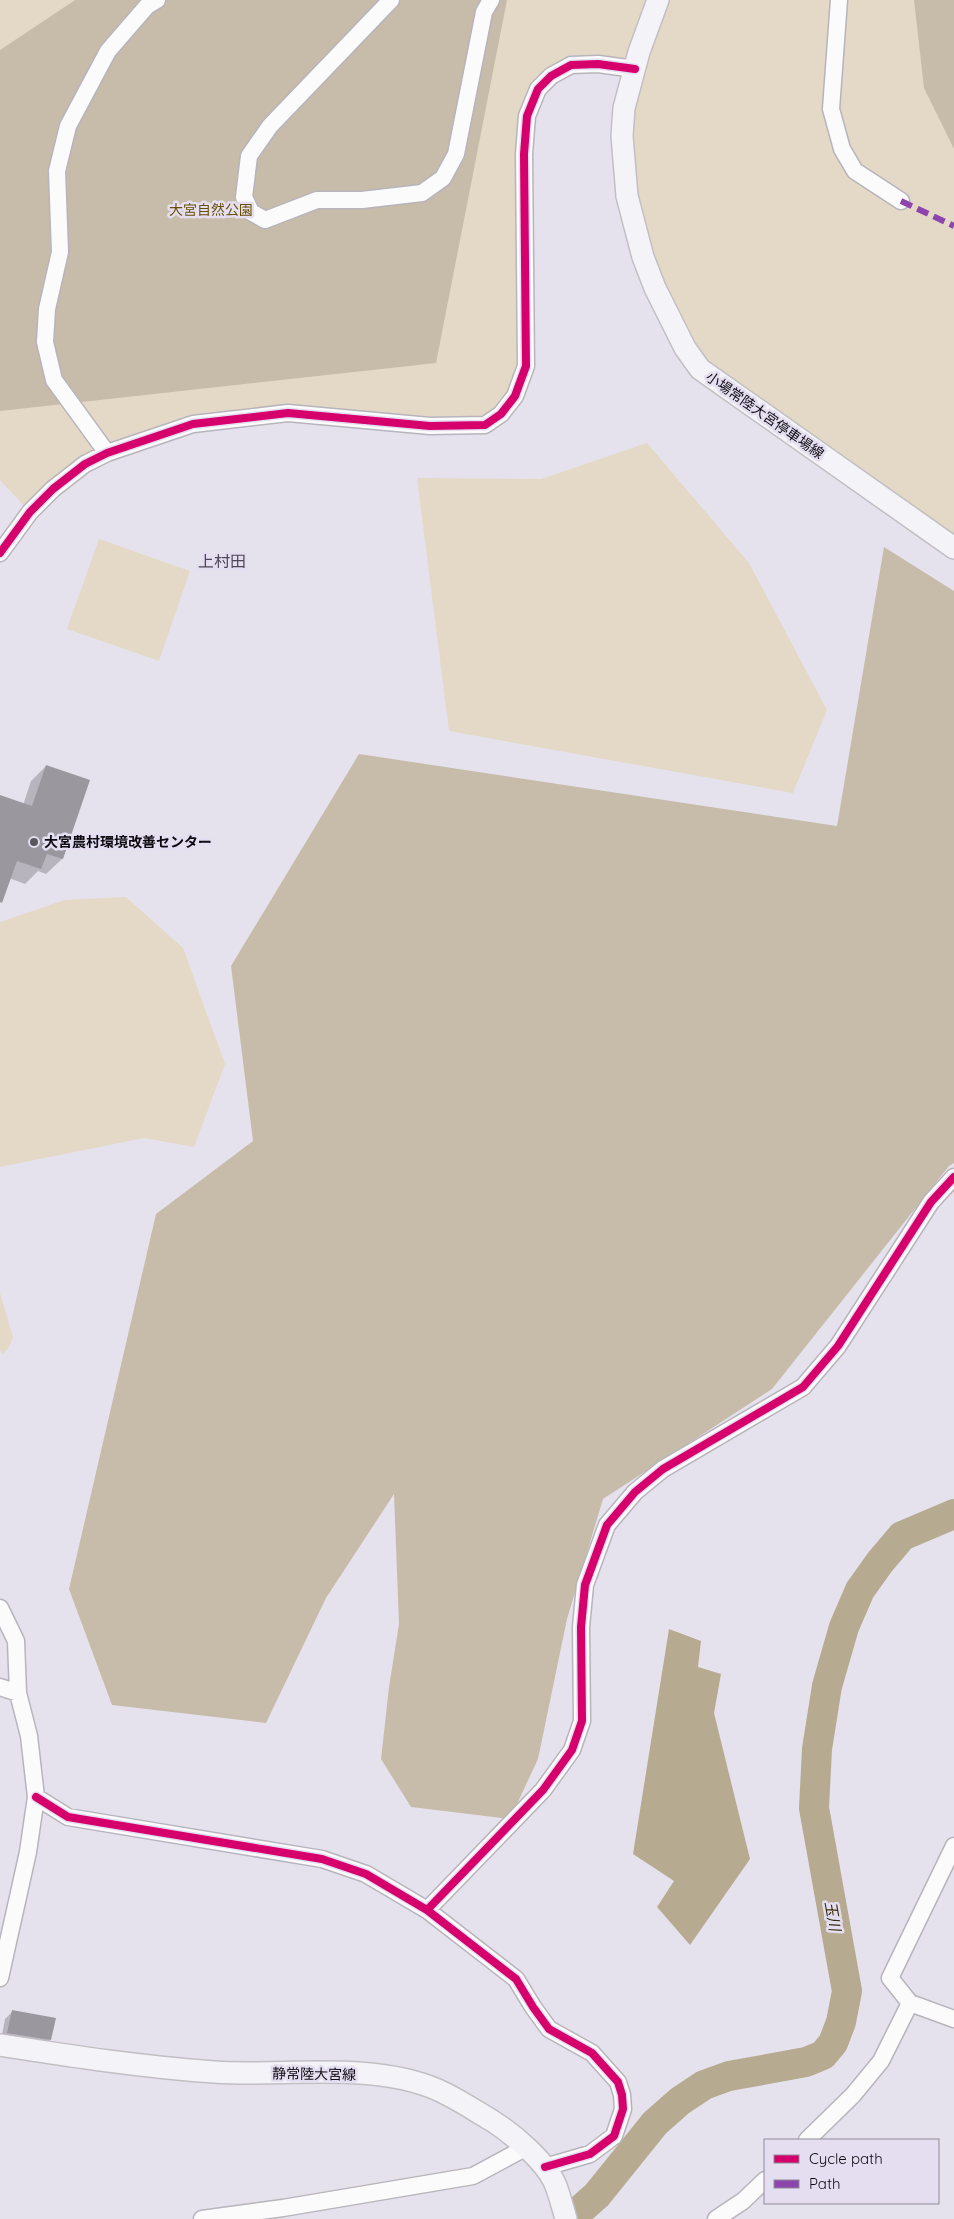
<svg xmlns="http://www.w3.org/2000/svg" width="954" height="2219" viewBox="0 0 954 2219" font-family="Quicksand,'Noto Sans JP',sans-serif">
<rect width="100%" height="100%" fill="#e6e2ed"/>
<path fill="#e3d9c6" d="M0,0H954V548L700,369L627,196L635,69L598,64L551,76L527,116L526,366L485,425L288,413L193,424L107,453L30,512L0,480Z
M647,443L749,563L827,710L793,793L449,731L417,478L541,479Z
M99,539L190,571L159,661L67,629Z
M126,897L183,948L225,1064L194,1147L144,1138L0,1167V922L65,900Z
M0,1293L13,1337L9,1347L3,1354L0,1350Z"/>
<path fill="#c7bcaa" d="M75,0H507L436,363L0,411V50Z
M914,0H954V149L924,88Z
M884,547L954,591V1163L949,1166L772,1389L603,1499L567,1619L538,1759L510,1819L411,1807L381,1759L389,1687L399,1624L394,1494L326,1598L266,1723L112,1705L69,1589L156,1214L253,1141L231,966L359,754L837,826Z"/>
<path fill="#b6ab91" d="M669,1629L701,1641L698,1667L721,1674L714,1713L750,1859L690,1945L657,1907L674,1881L633,1854Z"/>
<path fill="#0003" d="M46,766L89,781L62,859L46,874L38,871L25,884L9,878L0,898V797L23,805L31,781Z
M12,2012L50,2040L43,2047L1,2040L5,2019Z"/>
<g fill="none" stroke-linecap="round" stroke-linejoin="round">
<path stroke="#b6ab91" stroke-width="30" d="M570,2219L597,2195L655,2123L680,2101L704,2085L729,2076L806,2062L823,2055L833,2043L841,2022L847,1991L814,1808L817,1749L827,1686L844,1627L860,1590L880,1562L902,1536L954,1514"/>
</g>
<path fill="#9a979f" d="M46,765L90,780L63,859L47,854L41,869L17,861L2,903L0,902V795L32,806Z
M12,2010L56,2018L51,2040L7,2033Z"/>
<g fill="none" stroke-linecap="round" stroke-linejoin="round">
<defs>
<path id="minor" d="M391,0L270,126L249,156L244,197L251,212L265,220L317,200H362L422,193L443,178L456,154L484,12L491,0
M839,0L831,109L842,149L855,171L901,201
M107,453L54,380L45,342L47,309L60,252L57,171L68,126L108,51L147,6L157,0
M0,553L30,512L53,489L85,464L107,453L193,424L288,413L430,426L485,425L501,414L515,396L526,366L524,154L527,116L538,89L551,76L571,65L598,64L635,69
M0,1608L16,1641L18,1693L29,1736L36,1797L28,1852L0,1978
M0,1687L18,1693
M36,1797L68,1817L322,1859L366,1874L427,1910L516,1979L533,2007L549,2029L592,2053L618,2082L622,2095L623,2109L614,2136L590,2154L545,2167
M954,1846L890,1978L910,2003L954,2019
M427,1910L543,1790L572,1750L582,1721L581,1627L585,1585L607,1525L635,1492L663,1469L803,1387L838,1346L931,1202L954,1177
M807,2140L853,2095L881,2061L910,2003
M202,2219L283,2208L473,2176L525,2148
M716,2219L743,2201L765,2180"/>
<path id="major" d="M658,0L639,52L624,108L622,136L627,196L643,257L655,288L685,348L700,369L954,548
M0,2045C71,2056 142,2067 214,2072C284,2077 372,2061 438,2090C456,2098 474,2110 491,2120C513,2134 547,2162 556,2186C560,2197 563,2208 566,2219"/>
</defs>
<use href="#minor" stroke="#b7b4bc" stroke-width="19"/>
<use href="#major" stroke="#c1bfc4" stroke-width="24"/>
<use href="#minor" stroke="#fbfbfc" stroke-width="16"/>
<use href="#major" stroke="#f4f3f7" stroke-width="21"/>
<path stroke="#8e44ad" stroke-width="6" stroke-dasharray="12 6" stroke-linecap="butt" d="M901,201L954,226"/>
<defs>
<path id="cycleway" d="M0,553L30,512L53,489L85,464L107,453L193,424L288,413L430,426L485,425L501,414L515,396L526,366L524,154L527,116L538,89L551,76L571,65L598,64L635,69
M36,1797L68,1817L322,1859L366,1874L427,1910L516,1979L533,2007L549,2029L592,2053L618,2082L622,2095L623,2109L614,2136L590,2154L545,2167
M427,1910L543,1790L572,1750L582,1721L581,1627L585,1585L607,1525L635,1492L663,1469L803,1387L838,1346L931,1202L954,1177"/>
</defs>
<use href="#cycleway" stroke="#e5def1" stroke-width="11"/>
<use href="#cycleway" stroke="#d6006c" stroke-width="8"/>
</g>
<circle fill="#59565e" stroke="#e5def1" stroke-width="2" cx="34" cy="842" r="5"/>
<g text-anchor="middle" dominant-baseline="central" stroke-width="5" stroke-linejoin="round" paint-order="stroke">
<g font-size="14" fill="#685002" stroke="#e5def1">
<text x="211" y="210">大宮自然公園</text>
</g>
<g font-size="14" fill="#0d0a11" stroke="#e5def1">
<text transform="translate(765 415) rotate(35)">小場常陸大宮停車場線</text>
<text transform="translate(314 2074) rotate(1)">静常陸大宮線</text>
</g>
<g font-size="14" font-weight="bold" fill="#0d0a11" stroke="#e5def1" text-anchor="start">
<text x="44" y="842">大宮農村環境改善センター</text>
</g>
<g font-size="15" font-style="italic" fill="#382c08" stroke="#e5def1">
<text transform="translate(833 1916) rotate(80)">玉川</text>
</g>
<g font-size="16" fill="#4d4757" stroke="#e5def1">
<text x="222" y="561">上村田</text>
</g>
</g>
<rect x="764" y="2139" width="175" height="65" fill="#e5def1" stroke="#8f8997"/>
<rect x="774" y="2155" width="25" height="8" fill="#d6006c" stroke="#8f8997"/>
<text x="809" y="2164" font-size="15" fill="#0d0a11">Cycle path</text>
<rect x="774" y="2180" width="25" height="8" fill="#8e44ad" stroke="#8f8997"/>
<text x="809" y="2189" font-size="15" fill="#0d0a11">Path</text>
</svg>
